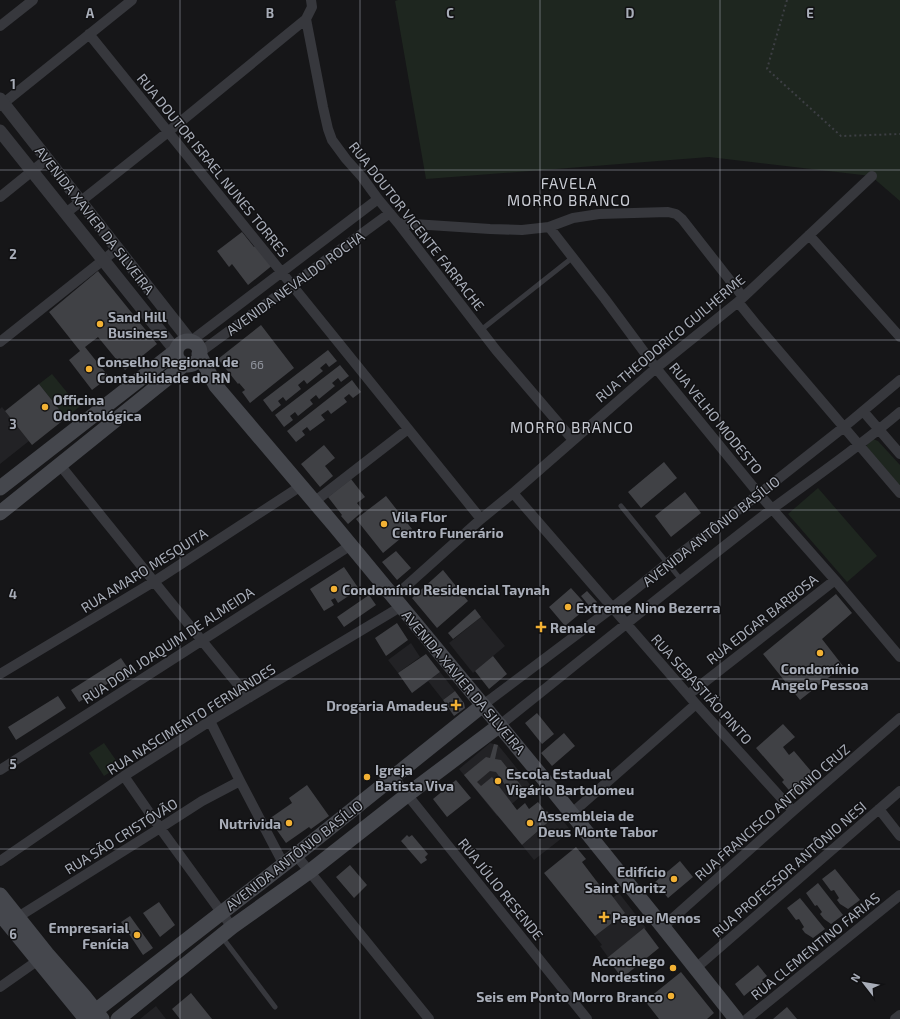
<svg xmlns="http://www.w3.org/2000/svg" width="900" height="1019" viewBox="0 0 900 1019" font-family="'Exo 2',sans-serif">
<rect width="100%" height="100%" fill="#161618"/>
<path fill="#222225" d="M2,407L29,441L0,464V409Z
M481,617L505,646L473,673L449,643Z
M411,643L420,657L398,673L388,660Z
M440,672L455,691L443,700L428,681Z
M490,743L498,745L532,787L497,816L459,769Z
M558,814L571,831L534,860L522,845Z
M619,893L646,928L608,957L600,946L602,945L583,921Z
M156,1006L166,1019H140Z"/>
<path fill="#1e261f" d="M398,0H900V201L871,176L709,157L426,179L395,1Z
M52,374L79,407L66,418L39,384Z
M873,439L878,441L900,465V486L867,447V445Z
M818,488L877,556L847,582L788,514Z
M104,743L120,766L104,776L89,753Z"/>
<path fill="#404145" d="M242,232L254,247L258,244L274,264L248,285L232,264L229,267L217,251Z
M98,271L157,344L125,370L98,337L85,347L109,377L92,390L69,360L80,351L49,312Z
M261,325L294,368L250,403L242,392L245,390L239,383L238,384L218,359Z
M328,350L337,361L329,367L326,363L320,368L323,371L307,384L304,380L298,385L301,389L286,401L283,397L278,401L281,405L272,412L263,400Z
M340,365L349,376L341,382L338,378L332,383L335,386L319,399L316,395L310,400L313,404L298,416L295,412L290,416L293,420L284,427L275,415Z
M352,380L361,392L353,398L349,394L344,398L347,402L331,414L328,410L321,415L325,420L310,431L307,427L302,431L305,435L296,442L287,431Z
M39,384L66,418L32,445L5,411Z
M324,445L335,458L325,466L333,476L320,487L301,464Z
M664,462L677,478L641,508L628,492Z
M351,479L365,497L357,503L363,511L348,524L341,516L342,515L328,497Z
M685,492L701,513L671,537L655,516Z
M386,496L412,529L383,553L356,519Z
M396,551L411,568L397,580L382,562Z
M344,567L359,589L338,603L335,598L331,600L334,605L324,611L310,589Z
M443,570L468,601L437,628L412,598Z
M571,588L588,607L565,626L549,607Z
M587,591L597,602L591,608L581,596Z
M836,594L852,613L822,639L843,666L800,700L763,654Z
M369,595L376,605L344,627L337,617Z
M475,609L481,617L453,639L448,633Z
M397,623L408,640L386,656L375,638Z
M426,654L440,672L412,693L398,673Z
M493,656L507,674L489,689L475,671Z
M121,658L129,670L79,702L71,690Z
M455,691L464,703L465,708L454,716L443,700Z
M58,696L66,708L16,740L8,727Z
M537,713L554,734L542,744L525,723Z
M783,724L795,737L783,747L789,755L794,751L816,777L794,796L782,782L784,780L756,748Z
M564,733L575,746L552,766L541,753Z
M494,744L498,745L495,759L501,760L523,788L513,796L496,772L490,771L477,782L481,786L492,777L517,810L525,803L529,809L538,802L546,812L547,811L553,818L522,845L464,775L486,757L490,758Z
M456,780L471,798L447,817L433,799Z
M307,785L329,816L311,829L309,827L286,843L269,819L292,803L289,798Z
M407,835L409,837L412,835L428,854L425,857L427,860L421,864L401,841Z
M576,847L586,859L582,862L601,887L604,885L625,913L595,936L544,873Z
M680,861L693,877L668,898L655,882Z
M350,865L367,885L354,898L336,877Z
M835,869L860,900L848,909L840,904L837,900L839,898L834,890L831,891L822,879Z
M818,883L843,915L831,924L824,919L820,914L822,912L817,905L815,906L806,893Z
M800,898L825,929L813,938L805,933L802,929L804,927L799,919L796,920L787,908Z
M159,902L175,925L160,937L143,913Z
M130,916L153,948L143,955L121,922Z
M644,928L659,948L622,978L607,958Z
M758,965L767,976L762,980L764,982L751,993L750,991L744,996L735,984Z
M681,972L714,1013L707,1019H659L645,1001Z
M191,993L212,1019H180L172,1009Z
M787,1007L797,1019H773Z"/>
<g fill="none" stroke-linecap="round" stroke-linejoin="round">
<path stroke="#3d3f44" stroke-width="2" stroke-dasharray="2 3" stroke-linecap="butt" d="M787,0L767,69L841,136L900,134"/>
<path stroke="#37383d" stroke-width="5" d="M481,330L572,258
M621,506L682,581
M222,937L275,1007"/>
<path stroke="#37383d" stroke-width="10" d="M311,0L312,7L306,19L323,107L328,129L332,140L346,159L362,177L378,199L398,223L496,350L573,440
M0,26L33,0
M89,34L481,519
M0,106L132,0
M0,197L47,159
M66,213L168,132L306,19
M398,223L490,229L522,230L549,227L573,218L599,214L668,212L676,214L682,219L743,297
M549,227L605,299L656,368L759,494L835,580L900,657
M809,235L900,337
M738,302L755,323L900,493
M191,341L378,199
M0,342L117,249
M199,353L390,213
M863,411L900,454
M60,465C123,543 185,621 249,698
M513,493L696,704L793,811
M314,502L408,429
M394,597L481,519L513,493L656,368L738,302L872,176
M0,674L155,581L301,486
M688,695L835,580
M483,705L612,608L668,563L759,494L844,427L900,380
M210,721L240,781L284,865
M500,725C590,653 680,580 772,509C815,477 859,447 900,412
M0,770L351,545
M124,776L160,828L232,927
M393,777L587,1019
M879,809L900,836
M572,813L696,704
M296,855L429,1019
M0,861L124,776L210,721L402,606
M18,917L160,828L202,801L240,781
M663,927L793,811L900,718
M696,968L900,791
M0,987L37,961
M747,1019L900,895
M895,1019L900,1015"/>
<path stroke="#37383d" stroke-width="13" d="M0,99L190,341
M0,131L176,351"/>
<path stroke="#45474d" stroke-width="15" d="M176 353a12 12 0 1 1 24 0a12 12 0 1 1-24 0Z
M199,354L216,386L334,525L543,778L663,927L736,1019
M0,488L176,351
M0,513L185,364
M0,895L47,954L83,995L102,1019
M0,914L86,1019
M85,1019L296,855L483,705
M118,1019L232,927L309,872L407,795L500,725"/>
</g>
<path fill="none" stroke="#a8adb8" stroke-width="1" stroke-opacity="0.55" d="M180,0V1019M360,0V1019M540,0V1019M720,0V1019M0,170H900M0,340H900M0,510H900M0,679H900M0,849H900"/>
<g fill="#f2b134" stroke="#111113" stroke-width="1.5">
<circle cx="100" cy="324" r="4"/>
<circle cx="89" cy="369" r="4"/>
<circle cx="45" cy="407" r="4"/>
<circle cx="384" cy="524" r="4"/>
<circle cx="334" cy="589" r="4"/>
<circle cx="568" cy="607" r="4"/>
<path d="M539 621h4v4h4v4h-4v4h-4v-4h-4v-4h4z"/>
<circle cx="820" cy="653" r="4"/>
<path d="M454 699h4v4h4v4h-4v4h-4v-4h-4v-4h4z"/>
<circle cx="367" cy="777" r="4"/>
<circle cx="498" cy="781" r="4"/>
<circle cx="289" cy="823" r="4"/>
<circle cx="530" cy="823" r="4"/>
<circle cx="674" cy="879" r="4"/>
<path d="M602 911h4v4h4v4h-4v4h-4v-4h-4v-4h4z"/>
<circle cx="137" cy="935" r="4"/>
<circle cx="673" cy="968" r="4"/>
<circle cx="671" cy="996" r="4"/>
</g>
<g text-anchor="middle" dominant-baseline="central" stroke-width="3" stroke-linejoin="round" paint-order="stroke">
<g font-size="12" fill="#8e929b">
<text x="257" y="364">66</text>
</g>
<g font-size="14" fill="#a8adb8" stroke="#111113">
<text transform="translate(213 165) rotate(51)">RUA DOUTOR ISRAEL NUNES TORRES</text>
<text transform="translate(95 220) rotate(52)">AVENIDA XAVIER DA SILVEIRA</text>
<text transform="translate(417 226) rotate(52)">RUA DOUTOR VICENTE FARRACHE</text>
<text transform="translate(295 283) rotate(-36)">AVENIDA NEVALDO ROCHA</text>
<text transform="translate(670 338) rotate(-40)">RUA THEODORICO GUILHERME</text>
<text transform="translate(716 418) rotate(51)">RUA VELHO MODESTO</text>
<text transform="translate(711 531) rotate(-38)">AVENIDA ANTÔNIO BASÍLIO</text>
<text transform="translate(144 570) rotate(-32)">RUA AMARO MESQUITA</text>
<text transform="translate(762 619) rotate(-38)">RUA EDGAR BARBOSA</text>
<text transform="translate(168 645) rotate(-33)">RUA DOM JOAQUIM DE ALMEIDA</text>
<text transform="translate(464 682) rotate(50)">AVENIDA XAVIER DA SILVEIRA</text>
<text transform="translate(702 689) rotate(48)">RUA SEBASTIÃO PINTO</text>
<text transform="translate(191 719) rotate(-32)">RUA NASCIMENTO FERNANDES</text>
<text transform="translate(772 812) rotate(-41)">RUA FRANCISCO ANTÔNIO CRUZ</text>
<text transform="translate(121 836) rotate(-32)">RUA SÃO CRISTÓVÃO</text>
<text transform="translate(294 855) rotate(-38)">AVENIDA ANTÔNIO BASÍLIO</text>
<text transform="translate(789 869) rotate(-41)">RUA PROFESSOR ANTÔNIO NESI</text>
<text transform="translate(501 889) rotate(51)">RUA JÚLIO RESENDE</text>
<text transform="translate(815 946) rotate(-39)">RUA CLEMENTINO FARIAS</text>
</g>
<g font-size="14" font-weight="bold" fill="#a8adb8" stroke="#111113" text-anchor="start">
<text x="108" y="316">Sand Hill<tspan x="108" dy="16">Business</tspan></text>
<text x="97" y="361">Conselho Regional de<tspan x="97" dy="16">Contabilidade do RN</tspan></text>
<text x="53" y="399">Officina<tspan x="53" dy="16">Odontológica</tspan></text>
<text x="392" y="516">Vila Flor<tspan x="392" dy="16">Centro Funerário</tspan></text>
<text x="342" y="589">Condomínio Residencial Taynah</text>
<text x="576" y="607">Extreme Nino Bezerra</text>
<text x="550" y="627">Renale</text>
<text x="820" y="668" text-anchor="middle">Condomínio<tspan x="820" dy="16">Angelo Pessoa</tspan></text>
<text x="448" y="705" text-anchor="end">Drogaria Amadeus</text>
<text x="375" y="769">Igreja<tspan x="375" dy="16">Batista Viva</tspan></text>
<text x="506" y="773">Escola Estadual<tspan x="506" dy="16">Vigário Bartolomeu</tspan></text>
<text x="538" y="815">Assembleia de<tspan x="538" dy="16">Deus Monte Tabor</tspan></text>
<text x="281" y="823" text-anchor="end">Nutrivida</text>
<text x="666" y="871" text-anchor="end">Edifício<tspan x="666" dy="16">Saint Moritz</tspan></text>
<text x="612" y="917">Pague Menos</text>
<text x="129" y="927" text-anchor="end">Empresarial<tspan x="129" dy="16">Fenícia</tspan></text>
<text x="665" y="960" text-anchor="end">Aconchego<tspan x="665" dy="16">Nordestino</tspan></text>
<text x="663" y="996" text-anchor="end">Seis em Ponto Morro Branco</text>
</g>
<g font-size="15" letter-spacing="1" fill="#c9ccd4" stroke="#111113">
<text x="569" y="183">FAVELA<tspan x="569" dy="17">MORRO BRANCO</tspan></text>
<text x="572" y="427">MORRO BRANCO</text>
</g>
</g>
<g font-size="13" text-anchor="middle" font-weight="bold" fill="#a8adb8" stroke="#111113" stroke-width="3" stroke-linejoin="round" paint-order="stroke">
<text x="90" y="18">A</text>
<text x="270" y="18">B</text>
<text x="450" y="18">C</text>
<text x="630" y="18">D</text>
<text x="810" y="18">E</text>
<text x="13" y="89">1</text>
<text x="13" y="259">2</text>
<text x="13" y="429">3</text>
<text x="13" y="599">4</text>
<text x="13" y="769">5</text>
<text x="13" y="939">6</text>
</g>
<g transform="translate(864 983) rotate(301)" stroke="#111113" stroke-width="3" paint-order="stroke">
<path d="M0-3L7 15L0 10L-7 15Z" fill="#a8adb8"/>
<text y="-6" font-size="11" font-weight="bold" text-anchor="middle" fill="#a8adb8">N</text>
</g>
</svg>
